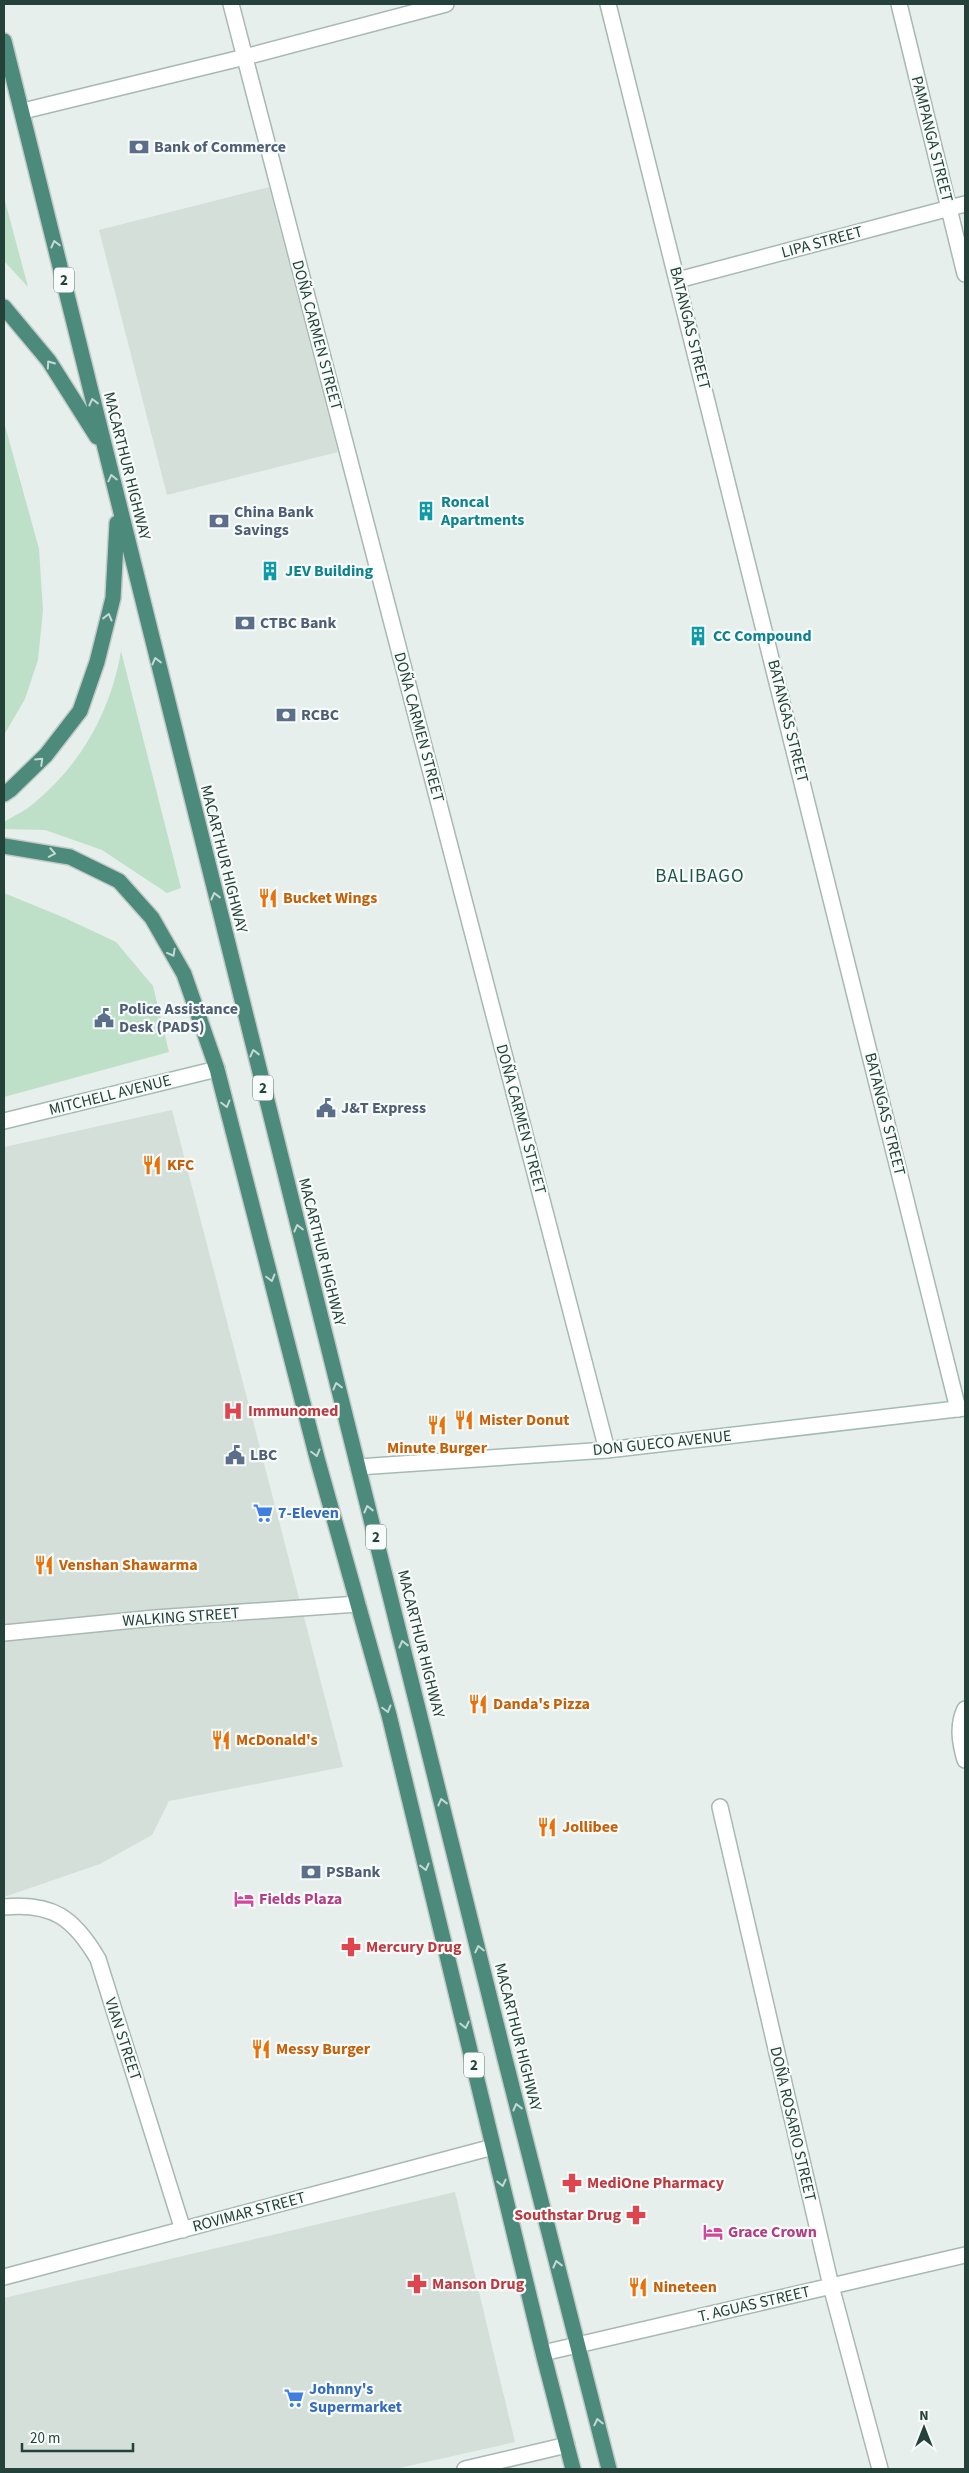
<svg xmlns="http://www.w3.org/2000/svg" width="969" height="2473" viewBox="0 0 969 2473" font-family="'Source Sans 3',sans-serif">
<rect width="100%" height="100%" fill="#e6efeb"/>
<path fill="#d4dfda" d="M269,187L338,452L167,495L99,230Z
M172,1110L343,1767L169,1801L152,1835L100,1864L4,1897V1147Z
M455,2192L515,2442L395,2469H4V2298Z"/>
<path fill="#bfe0c8" d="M4,197L28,287L4,261Z
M4,422L39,549L43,610L38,660L25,699L4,735Z
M121,651L181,888L167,893L102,850L45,830L4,829V822C13,816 25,811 33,804C81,765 111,711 121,651Z
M4,893L65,918L116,942L153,986L169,1052L4,1097Z"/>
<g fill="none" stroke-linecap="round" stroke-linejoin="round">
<defs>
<path id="pedestrian" d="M4,1633L155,1618L358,1604"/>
<path id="minor" d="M231,4L607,1450
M608,4L958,1409
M899,4L965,274
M23,111L245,57L446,4
M678,280L965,204
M965,1709C957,1725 960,1743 965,1760
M720,1807L831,2286L880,2469
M4,1907C52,1902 74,1918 98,1959L183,2230
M4,2277L493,2147
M543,2353L965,2255
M465,2469L567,2445"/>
<path id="secondary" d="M4,1121L217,1069
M358,1467L607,1450L965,1408"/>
<path id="trunk" d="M4,41L505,2059L609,2469
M4,307L49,361L97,437
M4,794L10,790L46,755L80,711L97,662L113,598L117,523
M4,846L70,857L119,881L152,918L184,974L217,1069L317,1458L389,1715L543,2353L573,2469"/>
</defs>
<use href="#pedestrian" stroke="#a8b8b2" stroke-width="18"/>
<use href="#minor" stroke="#a8b8b2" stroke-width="18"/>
<use href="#secondary" stroke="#a4bbb3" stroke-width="18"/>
<use href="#trunk" stroke="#c2cac8" stroke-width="18"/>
<use href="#pedestrian" stroke="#fff" stroke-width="15"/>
<use href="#minor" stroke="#fff" stroke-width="15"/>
<use href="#secondary" stroke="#fff" stroke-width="15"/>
<use href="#trunk" stroke="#4c8a7c" stroke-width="15"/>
</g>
<defs><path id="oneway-chevron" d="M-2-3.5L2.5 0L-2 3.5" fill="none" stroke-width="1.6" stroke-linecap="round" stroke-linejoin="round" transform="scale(1.25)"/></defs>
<g stroke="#c4d9d4">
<use href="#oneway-chevron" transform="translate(55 244) rotate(-104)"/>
<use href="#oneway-chevron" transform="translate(50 364) rotate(-125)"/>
<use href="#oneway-chevron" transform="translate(93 402) rotate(-104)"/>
<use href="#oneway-chevron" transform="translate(112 478) rotate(-103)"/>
<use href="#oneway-chevron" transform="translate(108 617) rotate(-76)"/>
<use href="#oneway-chevron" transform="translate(156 661) rotate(-104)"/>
<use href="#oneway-chevron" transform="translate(40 761) rotate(-44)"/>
<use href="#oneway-chevron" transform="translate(52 853) rotate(11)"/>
<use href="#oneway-chevron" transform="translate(215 896) rotate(-104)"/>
<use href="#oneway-chevron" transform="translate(172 953) rotate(61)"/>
<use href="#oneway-chevron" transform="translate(254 1053) rotate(-104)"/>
<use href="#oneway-chevron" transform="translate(226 1104) rotate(75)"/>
<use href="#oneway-chevron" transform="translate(298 1228) rotate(-104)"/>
<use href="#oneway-chevron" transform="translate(271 1278) rotate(75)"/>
<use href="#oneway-chevron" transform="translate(337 1386) rotate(-104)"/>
<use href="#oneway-chevron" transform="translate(316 1453) rotate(75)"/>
<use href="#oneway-chevron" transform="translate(368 1509) rotate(-104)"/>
<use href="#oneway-chevron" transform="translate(403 1644) rotate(-104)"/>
<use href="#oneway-chevron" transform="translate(387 1709) rotate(75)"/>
<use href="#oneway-chevron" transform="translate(442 1802) rotate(-104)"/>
<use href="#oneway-chevron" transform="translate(425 1867) rotate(76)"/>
<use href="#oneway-chevron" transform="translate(479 1949) rotate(-103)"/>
<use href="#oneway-chevron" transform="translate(465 2025) rotate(77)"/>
<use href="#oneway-chevron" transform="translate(517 2107) rotate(-104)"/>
<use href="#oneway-chevron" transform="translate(502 2183) rotate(77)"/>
<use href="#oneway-chevron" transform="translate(557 2264) rotate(-104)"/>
<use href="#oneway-chevron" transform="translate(598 2422) rotate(-103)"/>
</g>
<defs>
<symbol id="bank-bare" viewBox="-9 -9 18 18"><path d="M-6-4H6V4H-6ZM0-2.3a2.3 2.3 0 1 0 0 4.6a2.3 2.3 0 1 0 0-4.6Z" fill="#5c6f8a" stroke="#f7fbf9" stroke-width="2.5" paint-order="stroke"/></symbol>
<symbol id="building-bare" viewBox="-9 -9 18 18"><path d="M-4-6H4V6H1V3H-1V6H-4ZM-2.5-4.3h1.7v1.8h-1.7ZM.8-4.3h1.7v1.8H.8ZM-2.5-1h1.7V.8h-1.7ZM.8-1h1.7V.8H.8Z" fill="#0f9aa8" stroke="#f7fbf9" stroke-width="2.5" paint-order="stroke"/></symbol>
<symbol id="restaurant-bare" viewBox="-9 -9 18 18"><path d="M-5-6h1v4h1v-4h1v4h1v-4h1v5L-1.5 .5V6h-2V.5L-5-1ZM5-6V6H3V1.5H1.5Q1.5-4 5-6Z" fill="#e8710a" stroke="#f7fbf9" stroke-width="2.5" paint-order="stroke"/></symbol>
<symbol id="civic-bare" viewBox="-9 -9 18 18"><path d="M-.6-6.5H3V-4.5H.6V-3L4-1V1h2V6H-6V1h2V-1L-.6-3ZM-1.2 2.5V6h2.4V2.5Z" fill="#5c6f8a" stroke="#f7fbf9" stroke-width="2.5" paint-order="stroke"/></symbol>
<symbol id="hospital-bare" viewBox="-9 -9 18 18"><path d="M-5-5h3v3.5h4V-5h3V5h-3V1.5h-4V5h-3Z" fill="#e0444e" stroke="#f7fbf9" stroke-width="2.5" paint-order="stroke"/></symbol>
<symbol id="supermarket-bare" viewBox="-9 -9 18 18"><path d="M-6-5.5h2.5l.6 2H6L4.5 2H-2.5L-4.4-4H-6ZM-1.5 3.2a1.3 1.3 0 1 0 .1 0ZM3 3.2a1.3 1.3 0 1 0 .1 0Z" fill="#3f7fe0" stroke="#f7fbf9" stroke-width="2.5" paint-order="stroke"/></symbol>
<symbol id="hotel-bare" viewBox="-9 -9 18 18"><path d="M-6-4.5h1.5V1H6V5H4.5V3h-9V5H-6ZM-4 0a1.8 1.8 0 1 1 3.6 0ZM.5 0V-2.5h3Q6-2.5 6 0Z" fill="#d1479c" stroke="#f7fbf9" stroke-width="2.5" paint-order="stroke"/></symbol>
<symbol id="pharmacy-bare" viewBox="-9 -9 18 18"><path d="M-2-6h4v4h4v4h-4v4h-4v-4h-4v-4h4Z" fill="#e0444e" stroke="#f7fbf9" stroke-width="2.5" paint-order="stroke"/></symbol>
</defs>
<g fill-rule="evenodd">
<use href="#bank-bare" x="125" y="133" width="28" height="28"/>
<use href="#building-bare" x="412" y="497" width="28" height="28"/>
<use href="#bank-bare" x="205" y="507" width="28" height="28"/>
<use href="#building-bare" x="256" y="557" width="28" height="28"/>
<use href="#bank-bare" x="231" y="609" width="28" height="28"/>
<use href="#building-bare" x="684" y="622" width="28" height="28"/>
<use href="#bank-bare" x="272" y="701" width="28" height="28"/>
<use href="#restaurant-bare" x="254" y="884" width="28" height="28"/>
<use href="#civic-bare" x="90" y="1004" width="28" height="28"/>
<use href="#civic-bare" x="312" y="1094" width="28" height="28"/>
<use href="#restaurant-bare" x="138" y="1151" width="28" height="28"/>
<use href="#hospital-bare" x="219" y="1397" width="28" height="28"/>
<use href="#restaurant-bare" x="450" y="1406" width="28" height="28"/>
<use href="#restaurant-bare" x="423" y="1411" width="28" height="28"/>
<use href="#civic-bare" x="221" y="1441" width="28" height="28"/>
<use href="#supermarket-bare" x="249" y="1499" width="28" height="28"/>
<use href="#restaurant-bare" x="30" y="1551" width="28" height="28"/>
<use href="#restaurant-bare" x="464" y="1690" width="28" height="28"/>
<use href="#restaurant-bare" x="207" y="1726" width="28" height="28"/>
<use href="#restaurant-bare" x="533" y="1813" width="28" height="28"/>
<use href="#bank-bare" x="297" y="1858" width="28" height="28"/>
<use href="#hotel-bare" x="230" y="1885" width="28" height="28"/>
<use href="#pharmacy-bare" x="337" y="1933" width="28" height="28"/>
<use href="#restaurant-bare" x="247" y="2035" width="28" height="28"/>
<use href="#pharmacy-bare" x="558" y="2169" width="28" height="28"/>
<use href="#pharmacy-bare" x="622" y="2201" width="28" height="28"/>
<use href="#hotel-bare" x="699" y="2218" width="28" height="28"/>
<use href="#pharmacy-bare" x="403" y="2270" width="28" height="28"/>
<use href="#restaurant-bare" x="624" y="2273" width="28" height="28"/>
<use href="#supermarket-bare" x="280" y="2384" width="28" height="28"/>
</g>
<g text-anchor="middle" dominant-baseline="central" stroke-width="4.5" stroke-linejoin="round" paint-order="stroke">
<g fill="#f7fbf9" stroke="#637a73" stroke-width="1">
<rect x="54" y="267.5" width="20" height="25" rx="4"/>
<rect x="253" y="1075.5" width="20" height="25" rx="4"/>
<rect x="366" y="1524.5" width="20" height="25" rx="4"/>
<rect x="464" y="2052.5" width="20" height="25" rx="4"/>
</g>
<g font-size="15" font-weight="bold" fill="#24423a">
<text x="64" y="280">2</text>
<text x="263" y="1088">2</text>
<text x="376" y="1537">2</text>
<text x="474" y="2065">2</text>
</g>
<g font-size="16" fill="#24423a" stroke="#f7fbf9">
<text transform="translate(932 139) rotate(76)">PAMPANGA STREET</text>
<text transform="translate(822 242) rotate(-15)">LIPA STREET</text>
<text transform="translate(690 328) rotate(76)">BATANGAS STREET</text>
<text transform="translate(317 335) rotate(75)">DOÑA CARMEN STREET</text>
<text transform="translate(127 466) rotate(76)">MACARTHUR HIGHWAY</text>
<text transform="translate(788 721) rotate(76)">BATANGAS STREET</text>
<text transform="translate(419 727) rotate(75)">DOÑA CARMEN STREET</text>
<text transform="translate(224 859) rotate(76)">MACARTHUR HIGHWAY</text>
<text transform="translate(110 1095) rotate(-14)">MITCHELL AVENUE</text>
<text transform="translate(885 1114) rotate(76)">BATANGAS STREET</text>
<text transform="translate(521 1119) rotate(75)">DOÑA CARMEN STREET</text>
<text transform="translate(322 1252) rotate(76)">MACARTHUR HIGHWAY</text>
<text transform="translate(662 1443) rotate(-6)">DON GUECO AVENUE</text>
<text transform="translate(181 1617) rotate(-4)">WALKING STREET</text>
<text transform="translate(421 1644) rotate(76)">MACARTHUR HIGHWAY</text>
<text transform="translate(518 2037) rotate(76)">MACARTHUR HIGHWAY</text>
<text transform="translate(123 2039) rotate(72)">VIAN STREET</text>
<text transform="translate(793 2124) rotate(77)">DOÑA ROSARIO STREET</text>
<text transform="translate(249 2212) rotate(-15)">ROVIMAR STREET</text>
<text transform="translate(754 2304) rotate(-13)">T. AGUAS STREET</text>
</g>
<g font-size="16" font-weight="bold" fill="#4e5e75" stroke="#f7fbf9" text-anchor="start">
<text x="154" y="147">Bank of Commerce</text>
<text x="234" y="512">China Bank<tspan x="234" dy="18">Savings</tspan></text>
<text x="260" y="623">CTBC Bank</text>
<text x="301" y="715">RCBC</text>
<text x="119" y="1009">Police Assistance<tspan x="119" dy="18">Desk (PADS)</tspan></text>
<text x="341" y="1108">J&amp;T Express</text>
<text x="250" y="1455">LBC</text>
<text x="326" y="1872">PSBank</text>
</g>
<g font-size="16" font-weight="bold" fill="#0d838f" stroke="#f7fbf9" text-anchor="start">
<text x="441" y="502">Roncal<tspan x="441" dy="18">Apartments</tspan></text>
<text x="285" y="571">JEV Building</text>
<text x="713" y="636">CC Compound</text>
</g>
<g font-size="16" font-weight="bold" fill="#c56008" stroke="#f7fbf9" text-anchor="start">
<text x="283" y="898">Bucket Wings</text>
<text x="167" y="1165">KFC</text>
<text x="479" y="1420">Mister Donut</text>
<text x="437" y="1448" text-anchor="middle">Minute Burger</text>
<text x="59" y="1565">Venshan Shawarma</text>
<text x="493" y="1704">Danda's Pizza</text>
<text x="236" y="1740">McDonald's</text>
<text x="562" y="1827">Jollibee</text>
<text x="276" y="2049">Messy Burger</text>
<text x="653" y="2287">Nineteen</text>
</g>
<g font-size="16" font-weight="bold" fill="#be3a42" stroke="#f7fbf9" text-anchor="start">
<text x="248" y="1411">Immunomed</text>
<text x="366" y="1947">Mercury Drug</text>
<text x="587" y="2183">MediOne Pharmacy</text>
<text x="621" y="2215" text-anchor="end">Southstar Drug</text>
<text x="432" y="2284">Manson Drug</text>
</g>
<g font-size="16" font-weight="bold" fill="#366cbe" stroke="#f7fbf9" text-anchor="start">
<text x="278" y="1513">7-Eleven</text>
<text x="309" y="2389">Johnny's<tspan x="309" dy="18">Supermarket</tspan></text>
</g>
<g font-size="16" font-weight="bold" fill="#b23c85" stroke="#f7fbf9" text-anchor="start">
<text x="259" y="1899">Fields Plaza</text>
<text x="728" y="2232">Grace Crown</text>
</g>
<g font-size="19" letter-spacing="1" fill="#1f5548" stroke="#f7fbf9">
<text x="700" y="876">BALIBAGO</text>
</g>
</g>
<rect width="969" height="2473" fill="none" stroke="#24423a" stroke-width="10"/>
<g transform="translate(924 2428)" stroke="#f7fbf9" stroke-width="4" paint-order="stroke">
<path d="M0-4L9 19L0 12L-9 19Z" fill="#24423a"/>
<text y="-8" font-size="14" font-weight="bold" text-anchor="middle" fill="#24423a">N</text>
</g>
<path d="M22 2443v8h111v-8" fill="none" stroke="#24423a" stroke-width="2.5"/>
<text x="30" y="2443" font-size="15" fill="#24423a" stroke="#f7fbf9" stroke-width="4" paint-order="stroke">20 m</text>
</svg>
